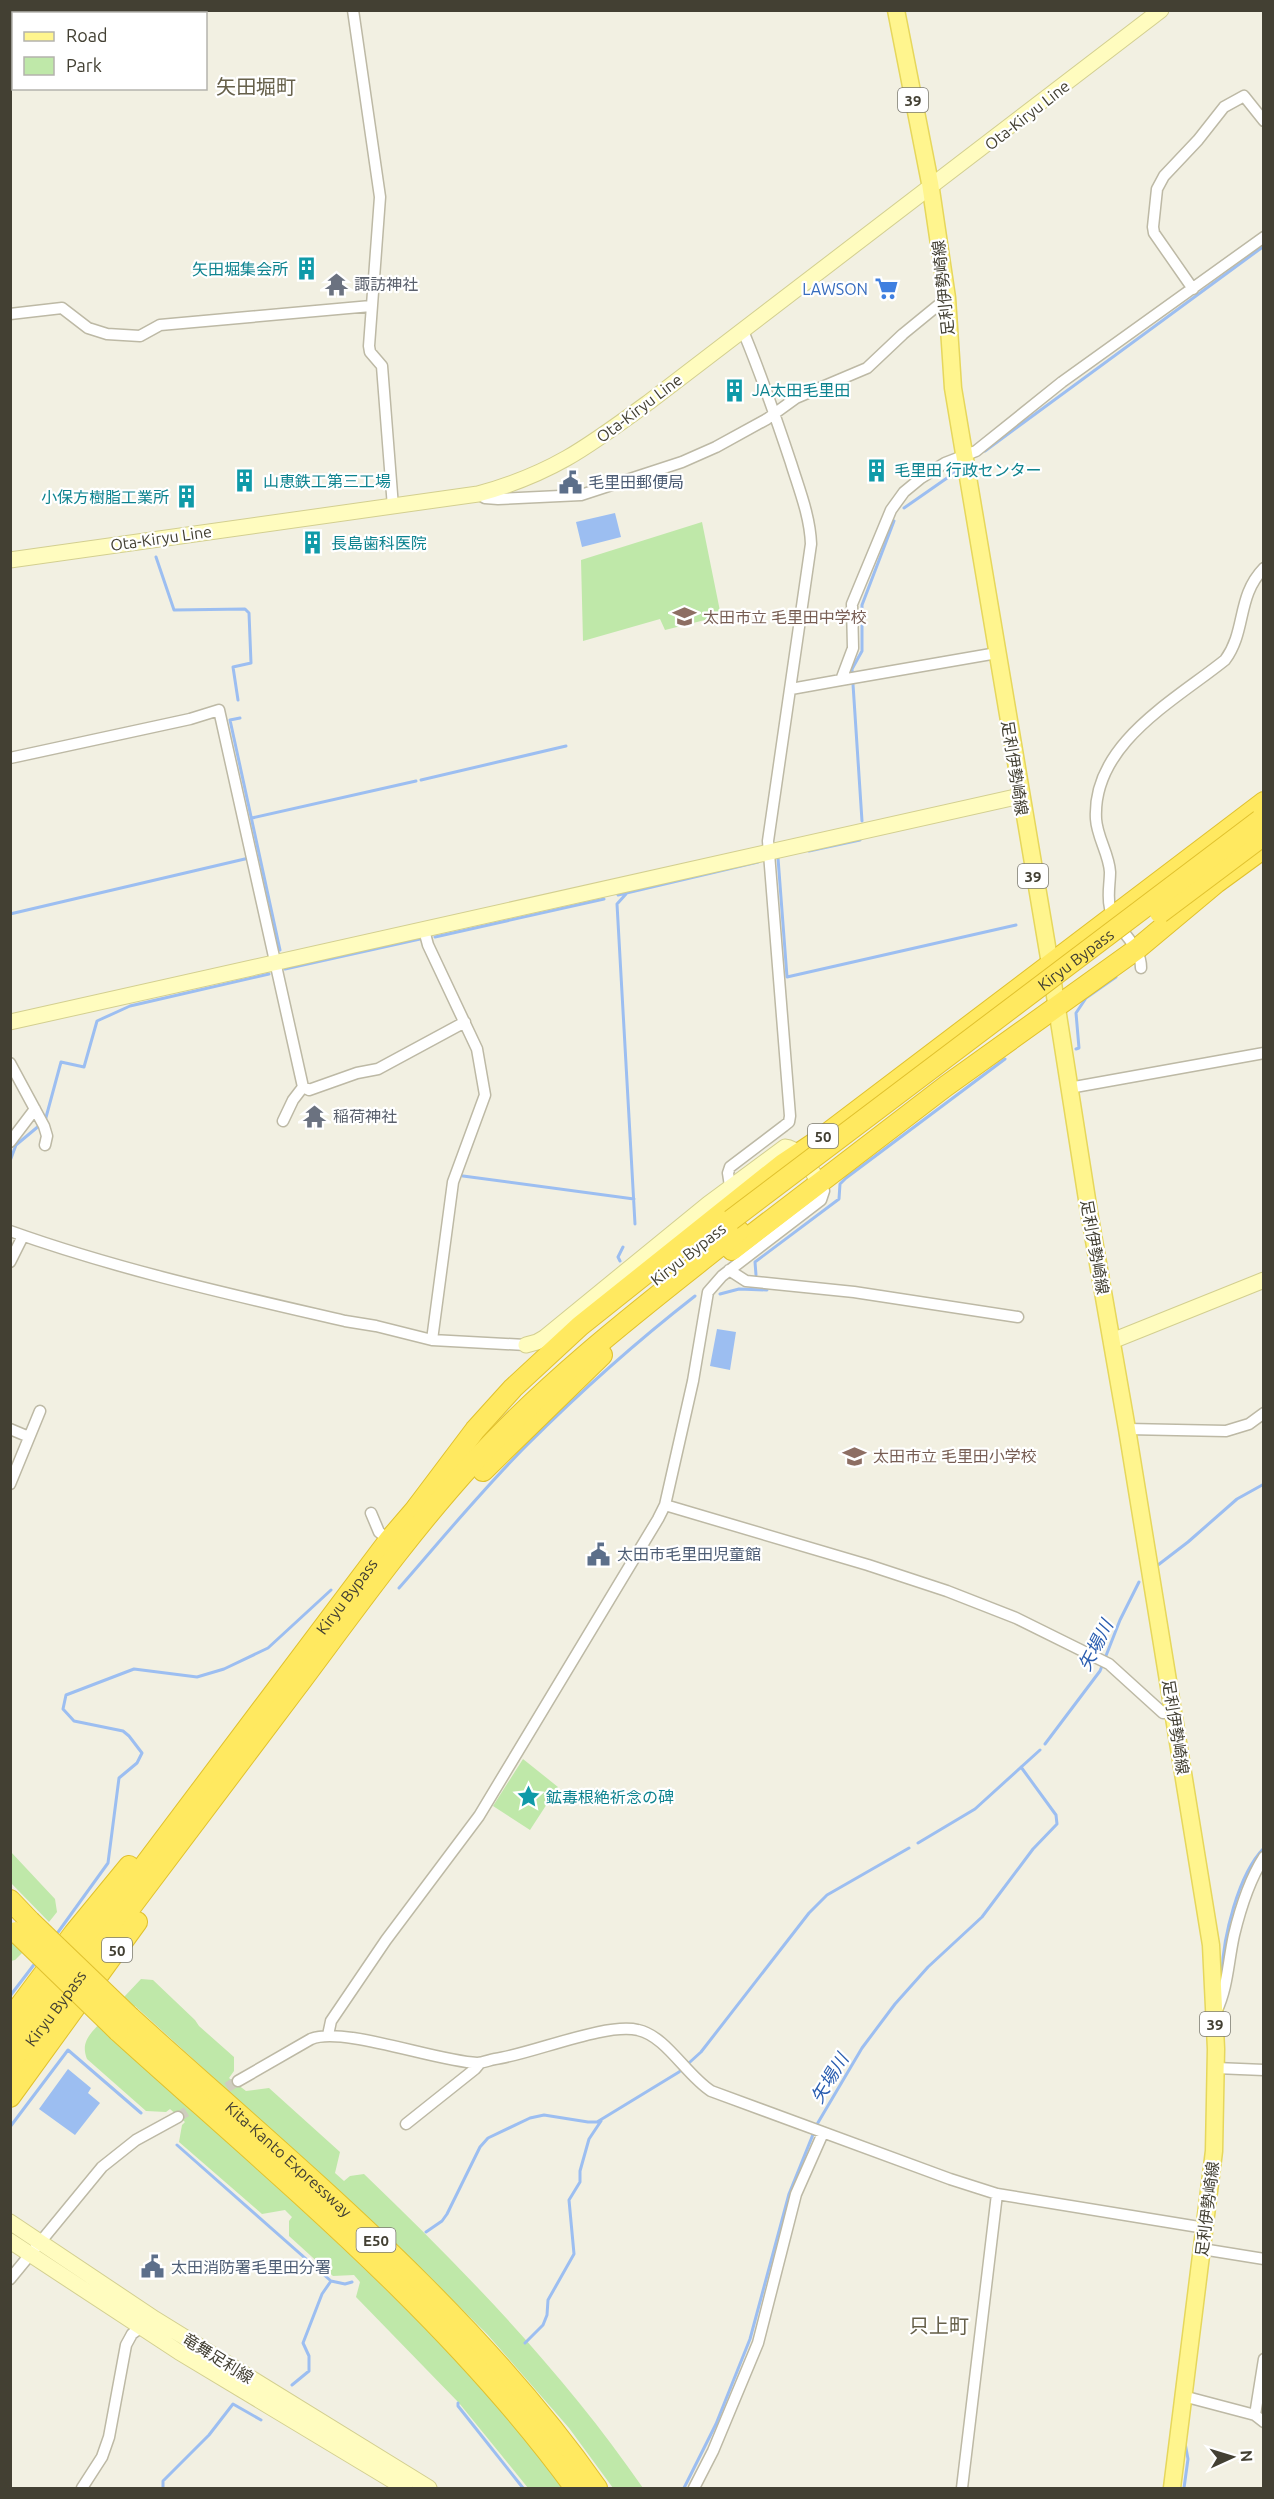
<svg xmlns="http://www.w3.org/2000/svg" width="1274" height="2499" viewBox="0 0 1274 2499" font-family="Ubuntu,'Noto Sans JP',sans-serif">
<rect width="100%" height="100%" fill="#f2f0e2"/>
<path fill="#bfe8a9" d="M702,522L721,616L665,630L660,619L583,641L581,560Z
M523,1759L558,1787L530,1830L493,1806Z
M11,1852L55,1899L57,1912L49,1922L11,1883Z
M15,1940L24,1951L15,1960L11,1961L10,1943Z
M141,1979L153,1980L195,2020L199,2026L234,2057V2071L229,2078L246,2091L269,2088L340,2152L335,2173L344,2181L350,2176L364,2174C465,2271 564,2373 643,2488H613L569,2428L487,2334L392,2240L135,2006L133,2008L124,1997Z
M99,2024L110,2034L108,2036C198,2116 288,2195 374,2278C441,2343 508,2412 562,2488H528L459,2403L356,2297L360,2282L354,2275L333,2276L289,2236V2221L292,2217L285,2210L262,2214L179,2142L182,2125L185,2122L170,2109L166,2112L146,2111L87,2059C81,2044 88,2036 99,2024Z"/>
<path fill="#9cbef1" d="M615,513L621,537L582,547L576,522Z
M717,1329L736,1332L730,1370L710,1366Z
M68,2069L91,2088L88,2093L100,2103L75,2135L39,2109Z"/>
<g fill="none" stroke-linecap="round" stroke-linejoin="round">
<path stroke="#9cbef1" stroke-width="3" d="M985,451L1264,246
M904,508L960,469
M156,557L174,610L245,609L249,613L251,663L233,667L238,700
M240,718L230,720L280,950
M421,780L566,746
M252,818L416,781
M862,821L852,669L862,651V605L894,521
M809,851L860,840
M778,858L787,977L1016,925
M626,894L617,904L635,1224
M618,895L758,862
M10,914L249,858
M435,937L604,899
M285,969L420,939
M1076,1049L1079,1048L1076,1013L1086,998L1116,977
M45,1121L61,1062L84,1067L97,1021L130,1006L269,974
M10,1161L16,1145L40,1125
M463,1176L634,1199
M620,1261L618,1257L623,1247
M756,1275L755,1262L839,1199L840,1184L846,1178L1005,1059
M720,1294L739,1289L767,1290
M1158,1565L1188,1542L1237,1499L1264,1484
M399,1588C441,1540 482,1490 527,1445C580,1392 636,1342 695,1296
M1045,1744L1100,1671L1120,1620L1139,1582
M918,1843L975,1809L1040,1750
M56,1935L108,1863L119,1778L137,1763L142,1753L129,1736L123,1731L74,1721L63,1709L66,1695L134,1669L197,1677L224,1669L268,1648L331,1590
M1222,1973C1223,1938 1238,1874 1264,1848
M10,1996L36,1962
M816,2126L862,2048L895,2004L928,1967L982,1917L1033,1849L1057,1824L1056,1815L1021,1767
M10,2127L68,2050L141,2113
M177,2145L331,2281L345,2284L352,2282
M426,2232L442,2221L447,2214L480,2147L488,2138L530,2118L544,2115L588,2122H597L679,2072L701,2052L809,1913L827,1895L909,1848
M525,2343L543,2325L547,2315L548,2300L574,2254L569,2200L580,2182V2171L589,2139L601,2121
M292,2385L309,2371V2356L303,2343L322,2294L331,2281
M458,2403V2406L523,2488
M163,2488V2481L209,2435L233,2404L261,2420
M684,2488L716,2424L750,2339L789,2194L814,2132
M1184,2488L1188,2459L1185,2443"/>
<path stroke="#cfcdbf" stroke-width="10" stroke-dasharray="10 5" stroke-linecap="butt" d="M214,2095L238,2081
M178,2117L201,2103"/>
<defs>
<path id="street" d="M353,10L380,197L369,346L370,352L382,366L393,507
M1193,289L1154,233L1153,227L1157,189L1164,176L1198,140L1224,107L1244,96L1264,121
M10,314L62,308L88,328L107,334L140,336L160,325L371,306
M478,494L485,498L498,499L581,495L682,462L716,447L767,419L796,398L867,368L903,334L947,298
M841,680L997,653
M791,689L841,680L853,648L852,604L891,510L904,492L921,478L945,463L976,451L1062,382L1264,237
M10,758L190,719L219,710L303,1087
M424,930L428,945L477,1049L485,1095L453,1182L432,1340
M1141,968C1141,943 1116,931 1110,908C1107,896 1110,884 1110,872C1109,854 1097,837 1096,819C1092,744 1174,701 1225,660C1247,630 1236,597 1264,568
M10,1063L44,1126L47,1136L45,1145
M1069,1088L1264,1053
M283,1121L293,1100L303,1087L309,1090L357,1073L378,1069L465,1022
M10,1142L35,1109
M730,1186L728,1173L730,1167L784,1126L789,1122L790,1116L768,841L811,544C810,516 799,489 791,463C776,418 761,374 743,331
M10,1231C119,1270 233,1295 345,1321L376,1326L432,1340L526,1345
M10,1262L23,1236
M729,1270L746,1281L854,1292L1018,1317
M10,1429L29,1437
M1127,1429L1226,1431L1249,1424L1264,1413
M10,1484L40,1411
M665,1505L868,1565L947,1591L1016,1618L1109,1664L1163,1713H1174
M371,1513L379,1532L389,1540
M1216,2012C1228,1987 1228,1962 1234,1935C1240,1910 1250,1879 1264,1857
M328,2035L331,2021L386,1940L479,1816L658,1519L665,1505L693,1381L708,1292L722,1276L821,1200L824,1191L820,1183
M1216,2068L1264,2070
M238,2081L311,2039C343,2026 435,2061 477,2063C483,2063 489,2060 495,2059C532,2054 606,2022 638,2030C666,2036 686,2075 711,2091L950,2179L997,2194L1205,2228
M406,2124L475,2069L480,2063
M1202,2249L1264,2259
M10,2279L102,2167L136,2140L178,2117
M1183,2396L1255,2415L1264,2422
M1255,2415L1264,2359
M82,2488L102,2457L109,2437L126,2345L132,2334L144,2325
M694,2488L713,2451L758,2343L796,2194L823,2133
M962,2488L997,2194"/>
<path id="secondary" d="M10,560L478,494C552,474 589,446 649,402L1161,10
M10,1022L1020,796
M1112,1341L1264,1280
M526,1345L537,1342L544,1338L708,1204L785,1147C800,1148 811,1171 820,1183
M10,2222L155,2319L429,2488
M10,2241L179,2352L405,2488"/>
<path id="primary" d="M896,10L930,183L947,298L953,388L1050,964L1089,1212L1127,1429L1211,1945L1216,2049L1214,2151L1172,2488"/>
<g id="highway">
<path d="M732,1250L946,1086L1137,949L1216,883L1264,848"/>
<path d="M483,1471L602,1355"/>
<path d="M417,1507L475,1430L513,1388L580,1326L783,1164L816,1142L1264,802"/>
<path d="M10,1900L30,1921"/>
<path id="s1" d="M130,2017C293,2165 470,2307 597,2488"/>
<path d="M10,2019L74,1933L129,1866"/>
<path d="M118,2031C277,2175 448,2314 575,2488"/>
<path id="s2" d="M10,2044L389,1540L426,1497"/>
<path id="s3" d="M10,2069C105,1942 200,1814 296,1688C353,1612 409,1533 473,1463C553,1375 647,1304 739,1231"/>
<path d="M10,2097L137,1922"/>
</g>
</defs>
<use href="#street" stroke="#bdb9a5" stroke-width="13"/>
<use href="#secondary" stroke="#d3cf90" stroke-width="17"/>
<use href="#primary" stroke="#e6d75c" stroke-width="19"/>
<use href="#highway" stroke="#e0c12e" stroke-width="22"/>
<use href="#street" stroke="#fff" stroke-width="10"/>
<use href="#secondary" stroke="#fffcbf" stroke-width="15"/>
<use href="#primary" stroke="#fff58e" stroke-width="16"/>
<use href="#highway" stroke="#ffe960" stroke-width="20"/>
<defs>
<g id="highway-bridge">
<path d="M1160,913L1264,835"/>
<path id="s4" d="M731,1220L1260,820"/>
<path d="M30,1921L130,2017"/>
<path d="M16,1932L118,2031"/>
</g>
</defs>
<use href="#highway-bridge" stroke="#e0c12e" stroke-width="22" stroke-linecap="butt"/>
<use href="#highway-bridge" stroke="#ffe960" stroke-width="20"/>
</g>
<defs>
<symbol id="building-bare" viewBox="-9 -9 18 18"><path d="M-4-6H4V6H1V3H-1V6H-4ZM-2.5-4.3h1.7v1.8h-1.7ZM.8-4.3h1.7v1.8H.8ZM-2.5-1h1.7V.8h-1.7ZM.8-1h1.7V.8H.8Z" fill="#0f9aa8" stroke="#fff" stroke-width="2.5" paint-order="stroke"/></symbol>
<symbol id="temple-bare" viewBox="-9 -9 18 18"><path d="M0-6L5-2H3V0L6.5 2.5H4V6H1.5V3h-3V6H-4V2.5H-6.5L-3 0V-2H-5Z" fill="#6b7280" stroke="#fff" stroke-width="2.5" paint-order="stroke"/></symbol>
<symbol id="supermarket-bare" viewBox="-9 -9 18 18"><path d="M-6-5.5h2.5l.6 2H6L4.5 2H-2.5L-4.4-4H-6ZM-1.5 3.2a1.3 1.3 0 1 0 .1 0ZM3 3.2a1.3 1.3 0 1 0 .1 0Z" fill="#3f7fe0" stroke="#fff" stroke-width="2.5" paint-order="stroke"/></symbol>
<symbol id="civic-bare" viewBox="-9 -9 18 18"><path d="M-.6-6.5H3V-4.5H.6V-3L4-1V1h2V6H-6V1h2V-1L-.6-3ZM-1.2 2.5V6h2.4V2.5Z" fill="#5c6f8a" stroke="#fff" stroke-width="2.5" paint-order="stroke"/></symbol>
<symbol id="school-bare" viewBox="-9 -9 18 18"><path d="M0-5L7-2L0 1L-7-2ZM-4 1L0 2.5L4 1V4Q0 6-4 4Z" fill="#8d6e63" stroke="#fff" stroke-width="2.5" paint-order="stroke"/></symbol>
<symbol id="sight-bare" viewBox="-9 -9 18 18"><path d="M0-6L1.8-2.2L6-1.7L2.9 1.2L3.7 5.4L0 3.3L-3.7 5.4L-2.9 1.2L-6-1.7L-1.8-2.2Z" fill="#0f9aa8" stroke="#fff" stroke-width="2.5" paint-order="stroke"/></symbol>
</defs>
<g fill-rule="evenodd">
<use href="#building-bare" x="290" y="252" width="33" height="33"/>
<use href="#temple-bare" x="320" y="268" width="33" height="33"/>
<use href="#supermarket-bare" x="870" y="272" width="33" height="33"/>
<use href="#building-bare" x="718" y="374" width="33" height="33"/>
<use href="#building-bare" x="860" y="454" width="33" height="33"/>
<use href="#building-bare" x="228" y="464" width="33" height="33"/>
<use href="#civic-bare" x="554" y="466" width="33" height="33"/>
<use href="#building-bare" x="170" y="480" width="33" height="33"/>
<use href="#building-bare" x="296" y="526" width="33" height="33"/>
<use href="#school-bare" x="668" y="600" width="33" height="33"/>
<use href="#temple-bare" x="298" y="1100" width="33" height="33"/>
<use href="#school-bare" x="838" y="1440" width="33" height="33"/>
<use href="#civic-bare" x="582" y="1538" width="33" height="33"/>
<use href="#sight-bare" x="512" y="1780" width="33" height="33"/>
<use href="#civic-bare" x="136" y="2250" width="33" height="33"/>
</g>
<g text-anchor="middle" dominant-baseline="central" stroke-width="4.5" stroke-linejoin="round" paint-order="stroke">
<g fill="#fff" stroke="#7b7970" stroke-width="1.5">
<rect x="898" y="88" width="30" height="24" rx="4.5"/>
<rect x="1018" y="864" width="30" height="24" rx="4.5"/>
<rect x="808" y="1124" width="30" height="24" rx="4.5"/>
<rect x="102" y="1938" width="30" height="24" rx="4.5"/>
<rect x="1200" y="2012" width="30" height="24" rx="4.5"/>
<rect x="356.5" y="2228" width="39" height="24" rx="4.5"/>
</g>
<g font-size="15" font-weight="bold" fill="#434033">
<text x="913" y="100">39</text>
<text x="1033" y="876">39</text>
<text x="823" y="1136">50</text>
<text x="117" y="1950">50</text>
<text x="1215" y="2024">39</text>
<text x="376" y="2240">E50</text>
</g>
<g font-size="16" fill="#434033" stroke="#fff">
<text transform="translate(1027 115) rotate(-38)">Ota-Kiryu Line</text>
<text transform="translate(943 288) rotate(-96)">足利伊勢崎線</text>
<text transform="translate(639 408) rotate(-37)">Ota-Kiryu Line</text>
<text transform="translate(161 538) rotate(-8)">Ota-Kiryu Line</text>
<text transform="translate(1015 768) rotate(81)">足利伊勢崎線</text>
<text stroke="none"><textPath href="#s4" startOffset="432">Kiryu Bypass</textPath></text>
<text transform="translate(1095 1247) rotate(80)">足利伊勢崎線</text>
<text transform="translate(688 1254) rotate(-38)">Kiryu Bypass</text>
<text stroke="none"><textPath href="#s2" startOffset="560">Kiryu Bypass</textPath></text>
<text transform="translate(1176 1727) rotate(81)">足利伊勢崎線</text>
<text stroke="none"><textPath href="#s3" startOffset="76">Kiryu Bypass</textPath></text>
<text stroke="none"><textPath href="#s1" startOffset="213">Kita-Kanto Expressway</textPath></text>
<text transform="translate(1207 2209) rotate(-83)">足利伊勢崎線</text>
<text transform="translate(218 2358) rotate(32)">竜舞足利線</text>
</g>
<g font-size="16" fill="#0d838f" stroke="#fff" text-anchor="start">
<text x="288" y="269" text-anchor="end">矢田堀集会所</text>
<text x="752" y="390">JA太田毛里田</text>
<text x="894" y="470">毛里田 行政センター</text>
<text x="263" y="481">山恵鉄工第三工場</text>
<text x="169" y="497" text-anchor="end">小保方樹脂工業所</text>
<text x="331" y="543">長島歯科医院</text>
<text x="546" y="1797">鉱毒根絶祈念の碑</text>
</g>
<g font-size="16" fill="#5b616d" stroke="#fff" text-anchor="start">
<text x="354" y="284">諏訪神社</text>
<text x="333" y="1116">稲荷神社</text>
</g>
<g font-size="16" fill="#366cbe" stroke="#fff" text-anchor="end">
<text x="868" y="289">LAWSON</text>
</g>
<g font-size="16" fill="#4e5e75" stroke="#fff" text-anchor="start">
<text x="588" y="482">毛里田郵便局</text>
<text x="617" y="1554">太田市毛里田児童館</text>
<text x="171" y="2267">太田消防署毛里田分署</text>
</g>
<g font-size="16" fill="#785e54" stroke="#fff" text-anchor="start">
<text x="703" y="617">太田市立 毛里田中学校</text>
<text x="873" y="1456">太田市立 毛里田小学校</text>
</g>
<g font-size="18" font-style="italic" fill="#2b5eb0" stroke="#fff">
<text transform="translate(1095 1645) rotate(-63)">矢場川</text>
<text transform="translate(829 2078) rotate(-59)">矢場川</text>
</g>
<g font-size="20" fill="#66604a" stroke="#fff">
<text x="256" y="86">矢田堀町</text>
<text x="939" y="2325">只上町</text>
</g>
</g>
<rect width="1274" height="2499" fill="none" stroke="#434033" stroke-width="24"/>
<rect x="12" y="12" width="195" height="78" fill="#ffffff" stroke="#b4b3ad" stroke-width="1.5"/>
<rect x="24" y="32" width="30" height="9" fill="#fff58e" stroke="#b4b3ad" stroke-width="1.5"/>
<text x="66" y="42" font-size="18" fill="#434033">Road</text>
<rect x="24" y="57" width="30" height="18" fill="#bfe8a9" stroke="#b4b3ad" stroke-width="1.5"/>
<text x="66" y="72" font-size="18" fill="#434033">Park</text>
<g transform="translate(1232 2457) rotate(86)" stroke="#ffffff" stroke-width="4.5" paint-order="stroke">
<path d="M0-4.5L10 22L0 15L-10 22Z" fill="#434033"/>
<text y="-9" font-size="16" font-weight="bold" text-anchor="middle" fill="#434033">N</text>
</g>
</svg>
